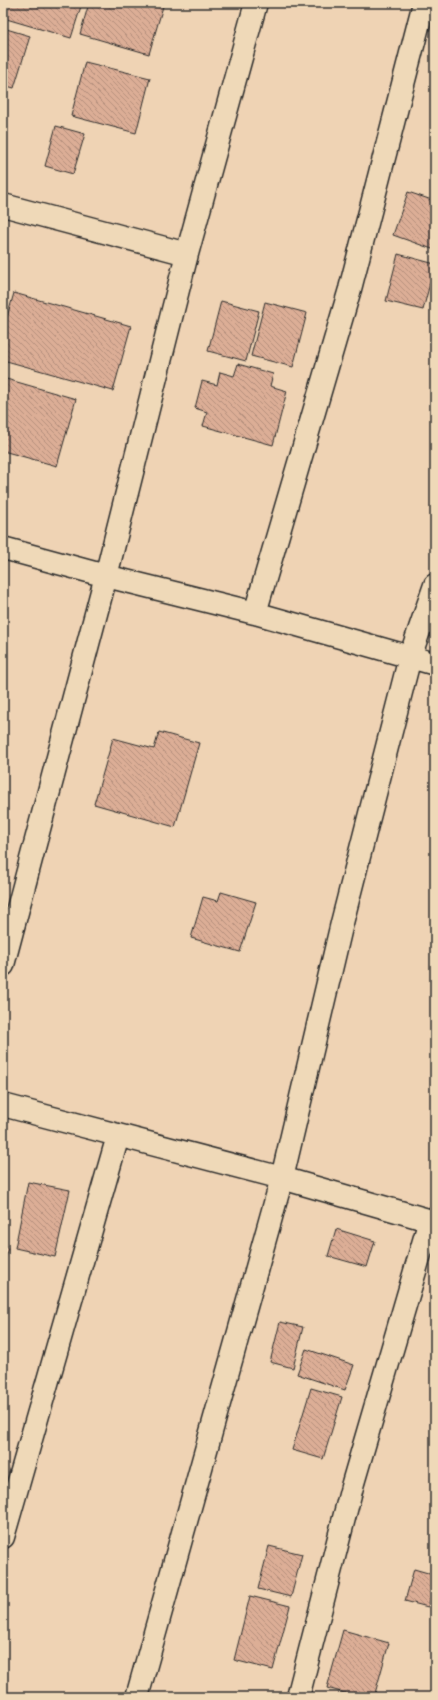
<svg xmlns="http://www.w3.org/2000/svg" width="438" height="1700" viewBox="0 0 438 1700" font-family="Sriracha,sans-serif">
<defs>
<pattern id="building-back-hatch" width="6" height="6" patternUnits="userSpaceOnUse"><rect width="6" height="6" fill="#dcae96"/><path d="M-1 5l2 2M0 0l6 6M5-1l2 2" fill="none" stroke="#b38e7b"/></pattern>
</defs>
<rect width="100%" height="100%" fill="#efd3b4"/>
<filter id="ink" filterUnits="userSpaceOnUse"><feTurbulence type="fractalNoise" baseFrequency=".025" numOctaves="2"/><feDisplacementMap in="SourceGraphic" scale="8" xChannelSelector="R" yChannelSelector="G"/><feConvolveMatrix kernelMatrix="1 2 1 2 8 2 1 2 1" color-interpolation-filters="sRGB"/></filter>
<g filter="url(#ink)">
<path fill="url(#building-back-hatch)" stroke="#2b2b2b" d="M3,3H82L71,38L3,18Z
M89,3H164L149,54L80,34Z
M3,28L30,36L14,88L3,85Z
M85,62L150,78L136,133L71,116Z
M56,126L85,134L73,174L45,166Z
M408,192L435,201V250L393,235Z
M398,254L435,264L423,310L386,301Z
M14,293L131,326L113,391L3,360V331Z
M221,301L259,311L246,361L208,351Z
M265,302L307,313L293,367L251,356Z
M238,364L273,374L270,386L287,391L273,445L203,426L207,412L195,408L202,381L217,385L220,372L234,376Z
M3,378L76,399L57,466L3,451Z
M159,732L199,743L175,827L94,804L113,738L154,749Z
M221,892L256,902L240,952L191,938L203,897L218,901Z
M28,1182L70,1190L55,1257L15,1248Z
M336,1229L375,1241L367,1267L328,1256Z
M3,1247L8,1248L3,1266Z
M280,1322L303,1327L293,1368L270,1362Z
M306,1349L354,1365L345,1390L297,1374Z
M311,1388L342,1397L323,1459L292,1450Z
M269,1546L302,1554L291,1597L258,1589Z
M414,1569L435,1575V1583L428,1607L405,1601Z
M250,1596L290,1606L273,1670L234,1660Z
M343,1630L389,1643L374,1697H359L327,1688Z"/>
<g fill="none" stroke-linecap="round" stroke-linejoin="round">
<defs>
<path id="minor" d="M3,205L187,254
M3,548L106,576L255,613L435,664
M255,613L350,289L424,3
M3,965L106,576L187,254L256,3
M3,1105L282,1178L435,1222
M3,1537L118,1136
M137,1697L282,1178L342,923L410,657L435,585
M298,1697L353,1483L430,1220"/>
</defs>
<use href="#minor" stroke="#2b2b2b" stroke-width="25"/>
<use href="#minor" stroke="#efd9b8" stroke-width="22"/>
</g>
</g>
<rect width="438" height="1700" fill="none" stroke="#efd9b8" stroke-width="16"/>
<rect x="8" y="8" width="422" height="1684" fill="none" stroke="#2b2b2b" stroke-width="1.5" filter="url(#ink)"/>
</svg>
